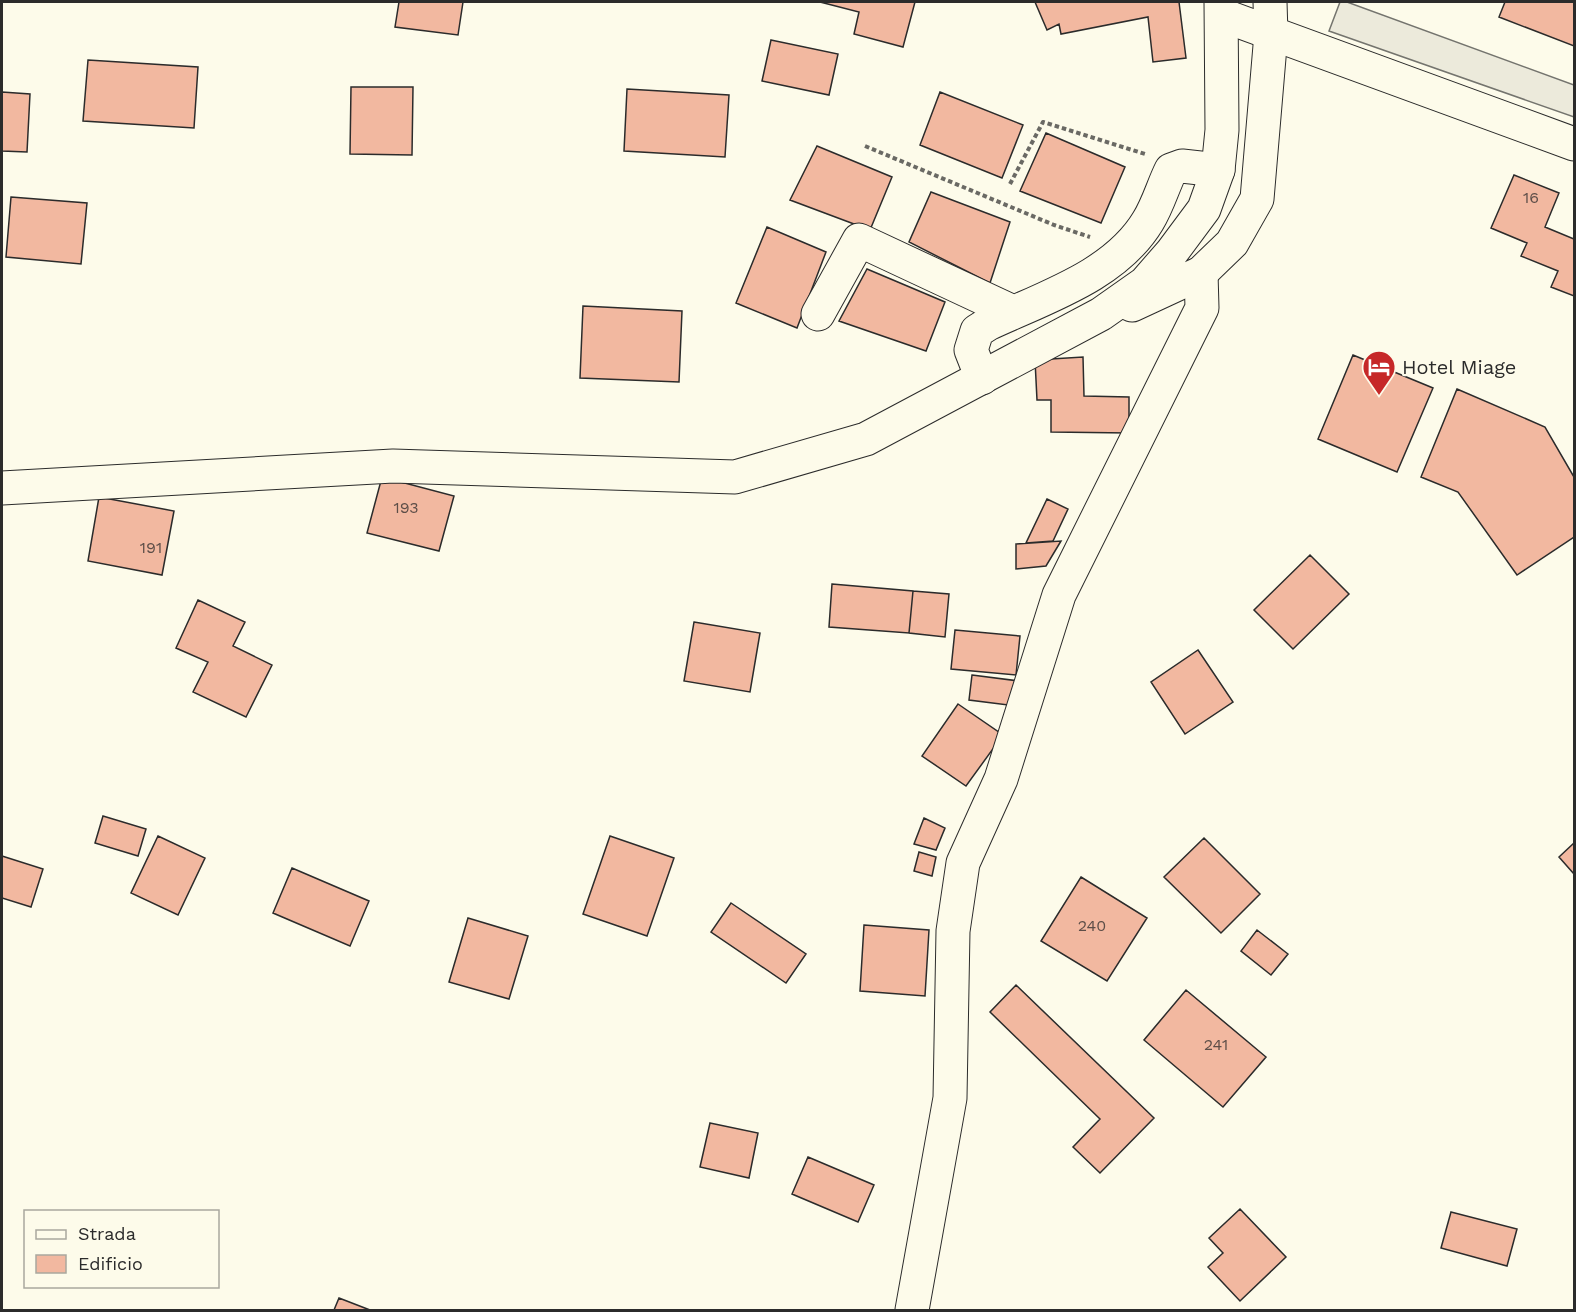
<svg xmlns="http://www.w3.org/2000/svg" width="1576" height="1312" viewBox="0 0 1576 1312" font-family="'Work Sans',sans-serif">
<rect width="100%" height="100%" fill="#fdfbea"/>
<path fill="#eceadb" stroke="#74746e" stroke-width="1.5" d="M1340,2H1347L1574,85V117L1329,31Z"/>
<path fill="#f2b8a0" stroke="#2b2b2b" stroke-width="1.5" d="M399,2H463L458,35L395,27Z
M820,2H915L903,47L854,34L859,12Z
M1035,2H1179L1186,58L1153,62L1148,17L1061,34L1059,24L1047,30Z
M1505,2H1574V46L1499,17Z
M771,40L838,54L829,95L762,81Z
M88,60L198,67L194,128L83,121Z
M351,87H413L412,155L350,154Z
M627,89L729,95L725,157L624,151Z
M2,92L30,94L27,152L2,151Z
M940,92L1023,125L1002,178L920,145Z
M1046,133L1125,167L1101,223L1020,191Z
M817,146L892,177L870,230L790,200Z
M1514,175L1559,193L1545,227L1574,239V296L1551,287L1558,271L1521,256L1527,243L1491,228Z
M931,192L1010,222L990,283L909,242Z
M11,197L87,203L81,264L6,257Z
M767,227L826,252L797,328L736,303Z
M867,269L945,302L926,351L839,321Z
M583,306L682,311L679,382L580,378Z
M1353,355L1433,388L1397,472L1318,439Z
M1083,357L1084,396L1129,397V433L1051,432V400H1037L1035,360Z
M1457,389L1545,427L1574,477V537L1517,575L1458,492L1421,477Z
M382,477L454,496L439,551L367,533Z
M99,497L174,511L162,575L88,561Z
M1047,499L1068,509L1053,541L1026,543Z
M1061,541L1046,566L1016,569V544Z
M1310,555L1349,594L1293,649L1254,610Z
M832,584L913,591L909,633L829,627Z
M913,591L949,594L945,637L909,633Z
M198,600L245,622L233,646L272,665L246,717L193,692L208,662L176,648Z
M694,622L760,633L750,692L684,681Z
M955,630L1020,636L1016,675L951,669Z
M1198,650L1233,702L1185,734L1151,682Z
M972,675L1019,681L1016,706L969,700Z
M958,704L1003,735L966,786L922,756Z
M103,816L146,829L138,856L95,843Z
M924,818L945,828L936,850L914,844Z
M158,836L205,858L178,915L131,893Z
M610,836L674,858L647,936L583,914Z
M1204,838L1260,894L1221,933L1164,877Z
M1574,843V874L1559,857Z
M919,852L936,857L932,876L914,871Z
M2,856L43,869L31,907L2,898Z
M292,868L369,901L350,946L273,913Z
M1081,877L1147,918L1107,981L1041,941Z
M731,903L806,954L786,983L711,932Z
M468,918L528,936L509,999L449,982Z
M864,925L929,930L925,996L860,991Z
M1257,930L1288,954L1271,975L1241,951Z
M1016,985L1154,1118L1100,1173L1073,1147L1100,1119L990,1012Z
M1186,990L1266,1057L1223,1107L1144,1040Z
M710,1123L758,1133L749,1178L700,1167Z
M808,1157L874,1185L858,1222L792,1194Z
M1240,1209L1286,1257L1240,1301L1208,1267L1223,1253L1209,1238Z
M1451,1212L1517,1229L1507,1266L1441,1248Z
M339,1298L370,1310H334Z"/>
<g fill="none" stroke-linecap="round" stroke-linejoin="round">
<defs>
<path id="minor" d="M1222,15L1574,144
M818,314L859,240L1013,312
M982,378L971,350L977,331L988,324C1043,298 1115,276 1148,221C1158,205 1163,186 1171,170L1182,166L1218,170
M912,1310L950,1098L953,931L963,863L1001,779L1059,595L1202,308L1201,273"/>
<path id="major" d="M1132,305L1201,273L1232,243L1257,199L1271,34L1270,2
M2,488L393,466L735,477L866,439L1101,314L1145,283L1172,252L1204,209L1218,170L1222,130L1221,2"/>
</defs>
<use href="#minor" stroke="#2b2b2b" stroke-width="35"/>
<use href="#major" stroke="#2b2b2b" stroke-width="35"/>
<path stroke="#6a6964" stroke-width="4" stroke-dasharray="4.5 3" stroke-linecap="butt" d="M865,146L1054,225L1090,237
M1010,184L1043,122L1145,154"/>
<use href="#minor" stroke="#fdfbea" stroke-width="33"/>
<use href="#major" stroke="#fdfbea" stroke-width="33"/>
</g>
<defs>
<symbol id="hotel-pin" viewBox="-11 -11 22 30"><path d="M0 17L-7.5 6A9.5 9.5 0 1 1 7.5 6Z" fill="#c62828" stroke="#fdfbea"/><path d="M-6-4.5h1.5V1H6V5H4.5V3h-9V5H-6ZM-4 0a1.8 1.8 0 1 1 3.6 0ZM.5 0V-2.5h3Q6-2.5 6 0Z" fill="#fff"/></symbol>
</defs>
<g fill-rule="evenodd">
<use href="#hotel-pin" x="1360" y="348" width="38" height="52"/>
</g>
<g text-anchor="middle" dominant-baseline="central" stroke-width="4.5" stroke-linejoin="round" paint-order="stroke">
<g font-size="16" fill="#5d4e48">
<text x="1531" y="197">16</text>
<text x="406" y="507">193</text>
<text x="151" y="547">191</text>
<text x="1092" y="925">240</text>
<text x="1216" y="1044">241</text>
</g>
<g font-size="20" fill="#2b2b2b" stroke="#fdfbea" text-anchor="start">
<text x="1402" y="367">Hotel Miage</text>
</g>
</g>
<rect width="1576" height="1312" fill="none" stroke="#2b2b2b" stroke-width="6"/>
<rect x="24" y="1210" width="195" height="78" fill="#fdfbea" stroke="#a9a89e" stroke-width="1.5"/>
<rect x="36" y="1230" width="30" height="9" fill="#fdfbea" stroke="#a9a89e" stroke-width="1.5"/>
<text x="78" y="1240" font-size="18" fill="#2b2b2b">Strada</text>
<rect x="36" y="1255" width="30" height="18" fill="#f2b8a0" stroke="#a9a89e" stroke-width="1.5"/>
<text x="78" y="1270" font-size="18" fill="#2b2b2b">Edificio</text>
</svg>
